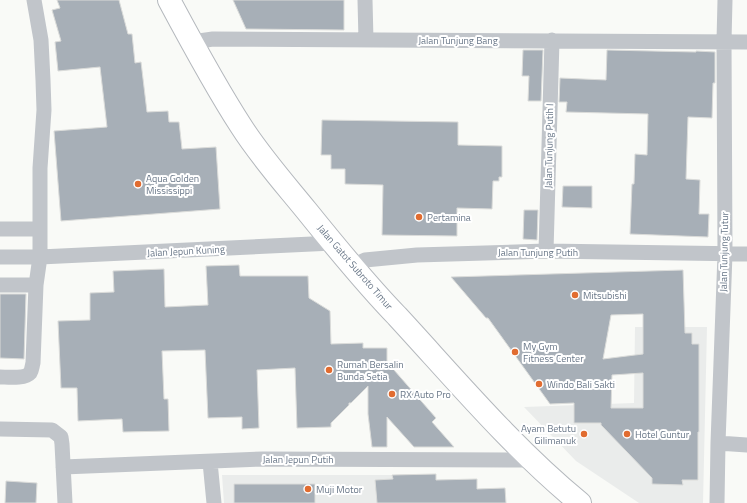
<svg xmlns="http://www.w3.org/2000/svg" width="747" height="503" viewBox="0 0 747 503" font-family="'Titillium Web',sans-serif">
<rect width="100%" height="100%" fill="#f9faf7"/>
<path fill="#eaeceb" d="M635,327H707L703,503H639L576,461L524,407L634,403Z
M222,475H392L395,503H224Z"/>
<path fill="#a7afb7" stroke="#dbdcda" fill-rule="evenodd" d="M57,0H119L128,34H132L135,63L141,62L147,112L168,111L169,122H179L182,149L216,147L220,209L61,221L54,131L107,127L100,67L58,71L55,42L61,41L52,10L60,8Z
M233,0H344V30L246,29Z
M523,50H543L541,101H528L529,76H522Z
M607,50L696,52V51L715,52V83H713L712,118L688,117L686,179L700,180L699,214H709L708,237L630,234L632,184H634L635,154L647,155L648,114L566,112L567,102H559L560,78L606,80Z
M322,120L458,122V145L502,146V177H499V181H493L492,209L457,208V236L382,235L383,185L345,184V169H331V155H321Z
M563,186H592V208L562,207Z
M524,210H538L537,240L523,239Z
M239,265L240,276H308L309,298L330,311L331,344L363,343V348H387V362L436,418L432,422L454,447H414L387,417V447H372L368,414V386L351,403H349V405L331,423V427L297,428L295,368L257,370L259,428L242,429V417L208,418L205,350L162,351L164,399H168L169,431L123,432L122,419L78,421L77,388H61L58,321L90,320V293L114,292L113,271L164,269L165,307L208,305L206,266Z
M683,270L685,333H692V344H699V432H698V480H682L683,485L652,484V478L601,425V423H574V403L550,404L488,318H486L451,277ZM643,314V354L603,359L611,315ZM643,373V408H611L612,375Z
M0,294H26L24,359L0,358Z
M436,474V480L477,479V489L505,488L506,503H377L375,480L393,479L392,475Z
M6,481L37,483L36,503H5Z
M234,484H315V503H234Z"/>
<g fill="none" stroke-linecap="round" stroke-linejoin="round">
<defs>
<path id="highway" d="M169,0C192,43 215,86 241,126C260,156 284,183 306,210C335,246 365,283 397,316C456,380 513,448 580,503"/>
</defs>
<use href="#highway" stroke="#b4b8bd" stroke-width="24"/>
<path stroke="#c1c5ca" stroke-width="15" d="M365,0L366,40
M192,42L213,39L747,42
M0,229H40
M546,251L552,40
M0,257H40L333,243
M352,266L365,260L417,255L485,253L546,251L747,254
M0,285H36
M0,377C7,377 25,379 30,373C32,370 32,366 33,363L36,285L40,257V168L44,110L43,80L41,40L34,0
M0,429L52,430L61,437L62,444L65,503
M718,443L747,445
M210,462L214,503
M63,467L263,459L532,460
M717,503L718,443L725,254L724,41L725,0"/>
<use href="#highway" stroke="#fff" stroke-width="22"/>
</g>
<g fill="#e16c30" stroke="#fff" stroke-width="1.5">
<circle cx="138" cy="184" r="4"/>
<circle cx="419" cy="217" r="4"/>
<circle cx="575" cy="295" r="4"/>
<circle cx="515" cy="352" r="4"/>
<circle cx="329" cy="370" r="4"/>
<circle cx="539" cy="384" r="4"/>
<circle cx="392" cy="394" r="4"/>
<circle cx="584" cy="434" r="4"/>
<circle cx="627" cy="434" r="4"/>
<circle cx="308" cy="489" r="4"/>
</g>
<g text-anchor="middle" dominant-baseline="central" stroke-width="4" stroke-linejoin="round" paint-order="stroke">
<g font-size="10" fill="#697788" stroke="#fff">
<text x="458" y="40">Jalan Tunjung Bang</text>
<text transform="translate(549 146) rotate(-89)">Jalan Tunjung Putih I</text>
<text transform="translate(186 251) rotate(-3)">Jalan Jepun Kuning</text>
<text x="538" y="252">Jalan Tunjung Putih</text>
<text transform="translate(724 252) rotate(-89)">Jalan Tunjung Tutur</text>
<text transform="translate(355 267) rotate(49)">Jalan Gatot Subroto Timur</text>
<text x="298" y="459">Jalan Jepun Putih</text>
</g>
<g font-size="10" fill="#697788" stroke="#fff" text-anchor="start">
<text x="146" y="178">Aqua Golden<tspan x="146" dy="12">Mississippi</tspan></text>
<text x="427" y="217">Pertamina</text>
<text x="583" y="295">Mitsubishi</text>
<text x="523" y="346">My Gym<tspan x="523" dy="12">Fitness Center</tspan></text>
<text x="337" y="364">Rumah Bersalin<tspan x="337" dy="12">Bunda Setia</tspan></text>
<text x="547" y="384">Windo Bali Sakti</text>
<text x="400" y="394">RX Auto Pro</text>
<text x="576" y="428" text-anchor="end">Ayam Betutu<tspan x="576" dy="12">Gilimanuk</tspan></text>
<text x="635" y="434">Hotel Guntur</text>
<text x="316" y="489">Muji Motor</text>
</g>
</g>
</svg>
